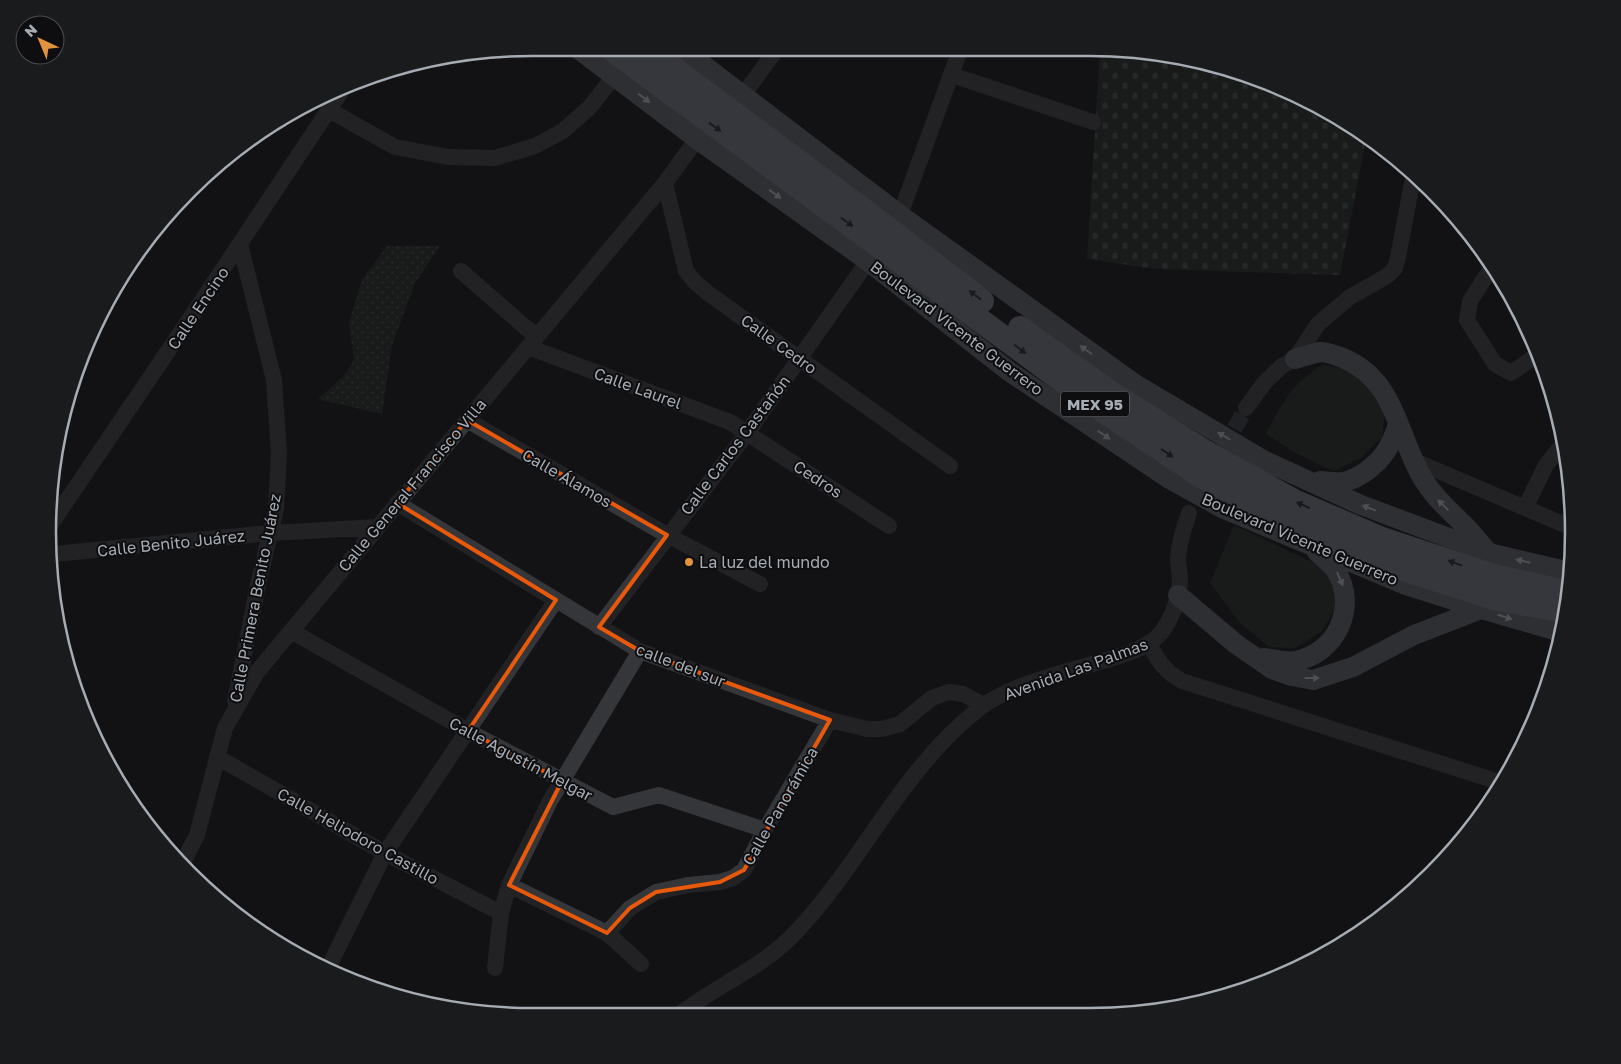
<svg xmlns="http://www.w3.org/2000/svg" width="1621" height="1064" viewBox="0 0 1621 1064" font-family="'Golos Text',sans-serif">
<defs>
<pattern id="grass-dots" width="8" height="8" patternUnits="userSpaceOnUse" patternTransform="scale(1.25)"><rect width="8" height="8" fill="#202720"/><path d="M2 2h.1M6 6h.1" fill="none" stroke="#3d443e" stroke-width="1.8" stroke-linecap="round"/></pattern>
<pattern id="cemetery-stones" width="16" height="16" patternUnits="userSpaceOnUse" patternTransform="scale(1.25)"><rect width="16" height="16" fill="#202720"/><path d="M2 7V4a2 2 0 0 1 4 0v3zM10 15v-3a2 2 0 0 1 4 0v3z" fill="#3d443e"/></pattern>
</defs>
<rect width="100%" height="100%" fill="#131315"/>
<path fill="url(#grass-dots)" d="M387,246H440L415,283L392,345L382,414L318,399L343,377L354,360L349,322L362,280Z"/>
<path fill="url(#cemetery-stones)" d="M1100,51L1153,52L1303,97L1366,139L1340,275L1156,269L1087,259Z"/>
<path fill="#202720" d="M1322,365L1348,369L1371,385L1385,411L1382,437L1361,458L1333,471L1294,452L1266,434C1283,402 1290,386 1322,365Z
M1234,525L1320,566L1333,584L1335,608L1322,631L1295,648L1269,647L1240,623L1210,583Z"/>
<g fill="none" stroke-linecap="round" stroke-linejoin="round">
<path stroke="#303235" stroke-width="16" stroke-dasharray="16 8" stroke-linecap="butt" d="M1223,450L1246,408"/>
<path stroke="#353639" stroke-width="16" d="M952,75L1093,122
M743,95L777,49
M329,110L395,147L448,157L495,158L535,146L563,131L590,107L636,48
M665,183L686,271L695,282L709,294L950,466
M900,215L960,50
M1492,267L1470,301L1467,320L1495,364L1511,373L1537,355
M461,271L525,327L537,336
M528,347L730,422L889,526
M1246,408L1265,382L1282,366L1295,359L1318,324L1350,297L1387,276L1395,268L1398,257L1414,173
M467,420L667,535L760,584
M1415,461L1572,528
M397,503L640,651L830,720L867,729H882L900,724L932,698L949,692L963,694L984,705
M1525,508L1546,465L1563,444
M51,524L189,320L342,90
M54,554L270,533L378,527
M599,627L747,433L868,261
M291,631L468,731L613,807L659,795L765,830
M1149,645C1159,661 1165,672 1182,681L1502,783
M235,701L259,580L276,509L279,454L274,380L240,244
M217,757L385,853L501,913
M183,862L197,835L225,728L257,672L665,183L697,139
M509,885L607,933L641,964
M607,933L630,908L656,892L688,885L720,882L733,878L744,870L765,830L830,720
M328,968L385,853L556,600
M495,968L501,913L509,885L550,801L640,651
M681,1013C718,985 763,967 795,933C862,863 902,768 980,708C1010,685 1061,673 1096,663C1119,656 1145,651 1161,633C1172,618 1179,599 1180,580C1180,573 1178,565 1178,558C1179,542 1184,528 1189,513"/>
<path stroke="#515358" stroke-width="20" d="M577,48L697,139L868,261L1010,372L1168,478L1222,508L1406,585L1481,609L1561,632
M682,49L900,215L1135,384L1265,461L1361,505L1489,553L1570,572
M1295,359C1303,357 1312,353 1321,352C1327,352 1337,356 1343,358C1396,380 1397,435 1423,479C1433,496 1447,508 1461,522C1470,530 1478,541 1486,550
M1320,481C1327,481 1337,483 1344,482C1347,482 1351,479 1355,478C1379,466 1391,448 1398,424
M1178,595L1236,644L1272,669L1292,676L1313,680L1353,667L1414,635L1481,609
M1264,658C1274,659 1286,663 1295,661C1337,654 1358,606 1336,571C1332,564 1323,558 1317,552"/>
<path stroke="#61656a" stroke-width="24" d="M610,48L1102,410L1201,476L1282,517L1375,560L1498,599L1566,611
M646,48L882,224L982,301
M1020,328L1114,395L1202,450L1296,502L1382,539L1490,575L1569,593"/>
</g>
<defs><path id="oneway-solid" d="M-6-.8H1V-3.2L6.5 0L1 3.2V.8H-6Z" transform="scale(1.25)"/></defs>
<g fill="#959aa2">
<use href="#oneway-solid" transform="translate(644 98) rotate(37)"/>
<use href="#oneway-solid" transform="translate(775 194) rotate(36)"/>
<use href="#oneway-solid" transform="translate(1086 350) rotate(-145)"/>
<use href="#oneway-solid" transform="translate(1104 435) rotate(34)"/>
<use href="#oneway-solid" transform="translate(1224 436) rotate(-150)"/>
<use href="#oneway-solid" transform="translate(1443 505) rotate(-135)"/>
<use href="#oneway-solid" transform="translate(1369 508) rotate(-159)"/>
<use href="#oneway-solid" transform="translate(1523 561) rotate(-167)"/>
<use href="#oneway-solid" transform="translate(1340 579) rotate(66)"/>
<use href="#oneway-solid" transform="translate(1505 617) rotate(17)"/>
<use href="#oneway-solid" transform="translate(1312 678)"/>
</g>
<g fill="#232426">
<use href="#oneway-solid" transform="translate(715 127) rotate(36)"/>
<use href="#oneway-solid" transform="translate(847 222) rotate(36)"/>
<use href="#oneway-solid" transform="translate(975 295) rotate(-142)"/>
<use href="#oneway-solid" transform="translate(1020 349) rotate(37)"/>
<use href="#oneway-solid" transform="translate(1167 453) rotate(34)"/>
<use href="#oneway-solid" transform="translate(1303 505) rotate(-156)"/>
<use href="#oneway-solid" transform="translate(1455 563) rotate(-161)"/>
</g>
<path d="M0 0H1621V1064H0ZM467,420L667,535L599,627L640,651L830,720L744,870L720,882L656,892L630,908L607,933L509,885L562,781L468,731L556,600L397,503Z" fill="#131315" fill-opacity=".55" fill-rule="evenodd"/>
<path fill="none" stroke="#e8590c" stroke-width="4" stroke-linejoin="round" d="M467,420L667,535L599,627L640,651L830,720L744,870L720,882L656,892L630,908L607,933L509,885L562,781L468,731L556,600L397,503Z"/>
<circle fill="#e2923e" stroke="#0e0e10" stroke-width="2" cx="689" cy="562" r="5"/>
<g text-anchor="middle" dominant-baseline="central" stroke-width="4" stroke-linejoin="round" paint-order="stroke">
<rect fill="#0e0e10" stroke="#787d83" stroke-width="1" x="1061" y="391.5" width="68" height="25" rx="4"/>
<g font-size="15" font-weight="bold" fill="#a6acb4">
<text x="1095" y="404">MEX 95</text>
</g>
<g font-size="16" fill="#a6acb4" stroke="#0e0e10">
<text transform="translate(198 308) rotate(-56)">Calle Encino</text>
<text transform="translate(957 328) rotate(37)">Boulevard Vicente Guerrero</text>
<text transform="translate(779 344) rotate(36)">Calle Cedro</text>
<text transform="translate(638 388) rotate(20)">Calle Laurel</text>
<text transform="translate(735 445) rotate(-53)">Calle Carlos Castañón</text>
<text transform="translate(567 478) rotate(30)">Calle Álamos</text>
<text transform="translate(818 479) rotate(33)">Cedros</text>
<text transform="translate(412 485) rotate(-50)">Calle General Francisco Villa</text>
<text transform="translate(1300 539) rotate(23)">Boulevard Vicente Guerrero</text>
<text transform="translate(171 543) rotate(-6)">Calle Benito Juárez</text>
<text transform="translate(255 598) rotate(-79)">Calle Primera Benito Juárez</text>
<text transform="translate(681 665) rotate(21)">calle del sur</text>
<text transform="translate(1076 669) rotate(-20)">Avenida Las Palmas</text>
<text transform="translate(521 759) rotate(28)">Calle Agustín Melgar</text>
<text transform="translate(780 806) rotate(-60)">Calle Panorámica</text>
<text transform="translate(358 836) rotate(29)">Calle Heliodoro Castillo</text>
</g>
<g font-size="16" fill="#a6acb4" stroke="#0e0e10" text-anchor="start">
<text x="699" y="562">La luz del mundo</text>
</g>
</g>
<path d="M0 0H1621V1064H0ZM532 56H1089A476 476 0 0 1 1565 532V532A476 476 0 0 1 1089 1008H532A476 476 0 0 1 56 532V532A476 476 0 0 1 532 56Z" fill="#1a1b1d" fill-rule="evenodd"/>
<path fill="none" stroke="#a6acb4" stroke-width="2.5" d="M532 56H1089A476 476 0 0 1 1565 532V532A476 476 0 0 1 1089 1008H532A476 476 0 0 1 56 532V532A476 476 0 0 1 532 56Z"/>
<g transform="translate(40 40) rotate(316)"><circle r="24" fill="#0e0e10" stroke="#4b4d52"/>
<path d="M0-4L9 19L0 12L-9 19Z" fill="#e2923e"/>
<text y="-8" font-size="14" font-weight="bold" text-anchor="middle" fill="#a6acb4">N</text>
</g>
</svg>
